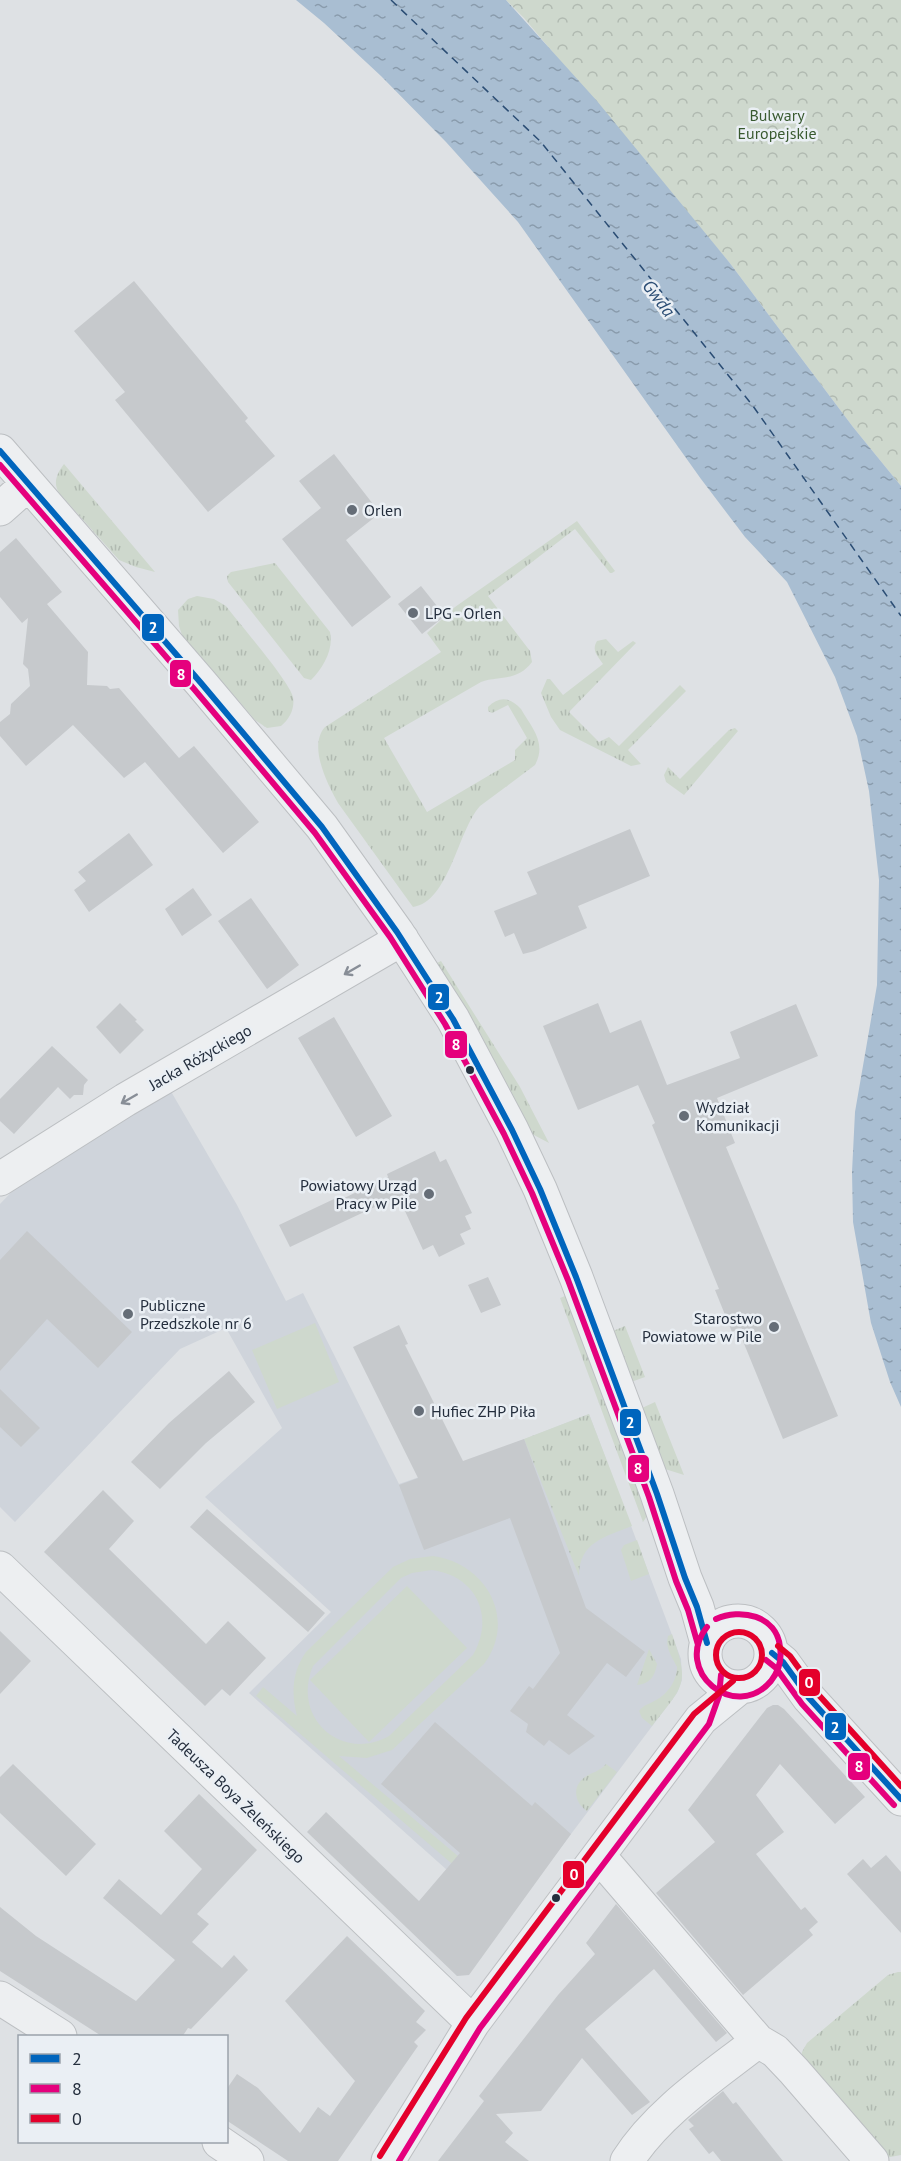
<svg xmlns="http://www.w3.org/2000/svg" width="901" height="2161" viewBox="0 0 901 2161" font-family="'PT Sans',sans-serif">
<defs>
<pattern id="grass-tufts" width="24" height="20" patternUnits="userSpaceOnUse" patternTransform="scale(1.5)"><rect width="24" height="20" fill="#ced8cd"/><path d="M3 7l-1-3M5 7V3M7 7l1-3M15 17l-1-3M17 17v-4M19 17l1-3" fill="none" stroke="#b1bab1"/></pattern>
<pattern id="park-crowns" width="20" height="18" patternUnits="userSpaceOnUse" patternTransform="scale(1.5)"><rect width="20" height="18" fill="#ced8cd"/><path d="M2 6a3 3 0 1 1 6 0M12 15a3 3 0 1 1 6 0" fill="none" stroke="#b1bab1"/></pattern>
<pattern id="water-ripples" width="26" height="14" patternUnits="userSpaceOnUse" patternTransform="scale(1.5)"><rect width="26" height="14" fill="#a9bed2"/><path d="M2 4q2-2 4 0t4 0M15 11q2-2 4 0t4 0" fill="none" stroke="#899bac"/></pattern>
</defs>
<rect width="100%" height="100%" fill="#dee1e4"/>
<path fill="#cfd4db" d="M169,1088L237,1205L286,1301L303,1293L399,1484L486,1454L589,1414L681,1659L682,1680L677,1693L544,1870H447L249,1693L331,1612L205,1497L282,1428L226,1328L180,1349L15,1522L0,1507V1204L27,1176Z"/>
<path fill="url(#grass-tufts)" d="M64,464L155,572L136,567L119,560L60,494C52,484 57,473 64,464Z
M577,521L615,571L612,573H610L575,529L488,596L530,651L532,662C517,682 500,675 481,682L384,738L427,812L515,760V750L527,738L508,705L492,713L488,711V707C499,696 510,697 521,709C532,728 547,743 535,765L480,806C458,830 449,902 413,907L338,803C327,783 308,746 325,727L441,652L427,633L455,607Z
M275,563L330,632C334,649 323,668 311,680L304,678L228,582L227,576L231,572Z
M197,596L214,599L226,606C238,622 289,681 293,697C295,708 290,719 281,726L267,728L255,720L182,635L179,626L178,610L188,599Z
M606,639L618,652L633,641L636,643L569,712L599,742L609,737L619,746L680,685L686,691L628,750L641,764L631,766L560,730L551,717L541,693L547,679H550L563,695L603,664C598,656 591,651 597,641Z
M735,728L738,731L684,795L666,782L664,775L668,767L680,779L729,730Z
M441,961L520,1087L549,1143L532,1134L480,1033L437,963Z
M565,1296L647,1516L643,1522L560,1298Z
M625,1326L645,1377L631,1382L613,1331Z
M655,1402L684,1475L665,1469L642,1408Z
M589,1414L632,1526C605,1537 579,1542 579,1576L524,1439Z
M637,1540L649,1574L631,1581L621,1550L624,1545Z
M672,1634C690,1685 684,1685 652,1726L642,1718L639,1711C644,1704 650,1704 656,1700C668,1694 677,1680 677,1667C672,1657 665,1648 668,1636Z
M649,1649L657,1664C655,1676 650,1684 637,1685Z
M606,1764L617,1772L587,1811C575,1803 571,1787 585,1777C592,1772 599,1772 606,1764Z
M898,1972H901V2155L885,2158L801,2058L802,2052L807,2043L888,1975Z"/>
<path fill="url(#park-crowns)" d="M506,0H901V486L853,427L729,262L524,18Z"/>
<path fill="#ced8cd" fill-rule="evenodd" d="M315,1323L339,1382L277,1409L252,1350Z
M433,1556C485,1563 518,1618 484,1664L392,1750L367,1758L339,1756L471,1867L464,1874L256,1696L263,1687L297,1716C291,1693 292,1672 306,1652L393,1567L410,1559ZM432,1570C477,1576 495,1617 473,1655L389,1736C341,1763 291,1717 313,1666L401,1578L412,1573Z
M407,1586L467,1648L369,1742L310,1680Z"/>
<path fill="url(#water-ripples)" d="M296,0H506L597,101L729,262L853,427L901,486V1407L890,1382L871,1323L853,1222L852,1172L855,1112L877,985L879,880L869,791L857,736L835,677L787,582L745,537L701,479L518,222L446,142L381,76L324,23Z"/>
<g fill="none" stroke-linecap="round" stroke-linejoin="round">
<path stroke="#2b4d74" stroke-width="1.5" stroke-dasharray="8 6" stroke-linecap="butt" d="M391,0L541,142L753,406L901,616"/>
</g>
<path fill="#c6c9cc" d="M134,281L248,418L245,421L275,456L208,512L115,400L125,392L74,331Z
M334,454L380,513L346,540L391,597L352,627L282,539L321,508L299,481Z
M16,538L62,592L47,604L88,652L87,685L107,686L110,689L119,688L179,758L194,746L259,822L223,853L145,762L124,778L73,725L26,766L0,736V722L10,714L11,704L30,686L28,669L23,664L28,618L22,623L0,597V552Z
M421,586L445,616L422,634L398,604Z
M630,829L650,876L578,906L587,928L535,951L523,954L514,933L505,937L494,911L537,894L527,872Z
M129,833L153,865L89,912L74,890L86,881L78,872Z
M193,888L212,915L182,936L165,909Z
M251,898L299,965L267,989L218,921Z
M120,1003L137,1020L135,1021L144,1030L120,1054L96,1027Z
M598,1003L610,1033L641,1020L667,1085L740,1058L730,1032L796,1004L818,1056L717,1098L735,1143L726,1147L838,1416L783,1439L738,1329L732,1332L715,1290L719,1289L652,1125L655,1123L638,1085L578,1110L543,1026Z
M334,1017L392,1116L356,1137L298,1038Z
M52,1046L88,1080L84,1085L83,1095H74L70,1099L58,1087L14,1134L0,1121V1099Z
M435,1151L440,1162L446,1159L472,1213L465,1216L471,1229L460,1234L465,1244L439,1257L433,1245L423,1250L398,1196L290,1247L279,1225L334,1199L336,1202L388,1177L387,1174Z
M27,1231L132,1332L98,1368L47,1319L0,1371V1260Z
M488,1277L501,1305L481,1313L468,1285Z
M399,1325L408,1344L405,1345L463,1461L524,1439L586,1608L645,1652L626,1677L607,1663L567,1715L595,1736L569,1755L549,1740L544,1746L526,1732L528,1724L510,1711L529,1686L533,1689L560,1653L510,1518L424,1550L399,1485L418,1478L353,1347Z
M229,1371L255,1402L206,1443L160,1489L131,1462L169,1423Z
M0,1389L40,1428L21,1447L0,1427Z
M103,1490L134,1521L109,1549L206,1644L228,1621L266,1658L230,1696L222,1689L205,1706L44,1552Z
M207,1509L325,1613L308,1632L190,1527Z
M0,1631L31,1661L0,1694Z
M773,1705H778L784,1709L865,1797L835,1824L780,1764L756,1795L784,1832L756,1854L801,1910L805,1907L818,1922L809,1930L813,1935L743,1995L656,1893L715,1842L688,1810L767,1708Z
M435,1722L532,1806L535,1802L571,1834L469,1975L457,1976L307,1832L326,1812L419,1901L460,1853L381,1784Z
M13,1764L96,1844L66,1876L0,1813V1777Z
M199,1794L257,1850L197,1914L209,1924L192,1942L222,1968L234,1955L248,1970L191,2029L188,2028L182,2037H103L0,1971V1907L36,1936L136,2001L175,1960L103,1898L119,1879L161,1915L202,1869L164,1831Z
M886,1855L901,1872V1933L847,1874L863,1859L871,1868Z
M616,1904L727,2033L716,2042L654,1969L585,2029L650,2102L632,2115L582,2058L541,2111L496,2114L513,2133L505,2142L529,2161H438L484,2101L479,2096L558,1995L595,1954L586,1943Z
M347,1936L425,2011L416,2022L426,2030L414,2042L418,2046L338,2161H288L226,2120V2090L237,2074L258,2088L300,2133L318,2107L330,2116L355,2081L285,2001Z
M723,2091L733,2104L736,2102L783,2161H721L713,2151L709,2154L689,2129L694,2126L688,2120Z"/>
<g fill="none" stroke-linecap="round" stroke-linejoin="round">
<defs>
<path id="minor" d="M0,451L201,683L322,827L397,932L453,1019L512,1130L540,1189L576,1277L657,1494L685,1578L697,1607L707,1643
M0,509L28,484
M0,1179L125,1100L402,939
M0,1568L473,2023
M705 1654a33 33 0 1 1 66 0a33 33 0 1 1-66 0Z
M772,1653L783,1662L809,1698L901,1799
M599,1856L758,2041L775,2051L794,2071L872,2161
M0,1998L60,2036
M219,2142L247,2161
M388,2161L473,2023L701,1719L739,1688
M627,2161C658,2112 712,2077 758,2041"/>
</defs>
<use href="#minor" stroke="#bcbfc2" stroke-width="35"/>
<use href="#minor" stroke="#edeff1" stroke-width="33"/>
<defs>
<path id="bus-1" d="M0,451L201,683L322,827L397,932L453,1019L512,1130L540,1189L576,1277L657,1494L685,1578L697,1607L707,1643
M772,1653L783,1662L809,1698L901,1799"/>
<path id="bus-2" d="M0,465L194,689L315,833L390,937L445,1024L504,1134L532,1193L568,1280L649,1497L676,1581L688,1610L698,1645
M707,1627C672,1671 735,1723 771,1681C779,1671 782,1660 780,1647C777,1615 740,1608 716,1619
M766,1660L776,1668L802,1704L894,1805
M399,2161L480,2028L709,1724L719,1696L721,1675"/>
<path id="bus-3" d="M716 1655a23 23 0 1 1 46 0a23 23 0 1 1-46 0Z
M778,1646L790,1656L816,1692L901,1786
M380,2156L466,2018L694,1714L733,1681"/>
</defs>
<use href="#bus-1" stroke="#eaeff4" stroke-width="10"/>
<use href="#bus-2" stroke="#eaeff4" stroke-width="10"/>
<use href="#bus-3" stroke="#eaeff4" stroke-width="10"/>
<use href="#bus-1" stroke="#0065bd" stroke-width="6"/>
<use href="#bus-2" stroke="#e5007d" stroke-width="6"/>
<use href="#bus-3" stroke="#e4002b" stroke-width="6"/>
</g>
<defs><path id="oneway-shaft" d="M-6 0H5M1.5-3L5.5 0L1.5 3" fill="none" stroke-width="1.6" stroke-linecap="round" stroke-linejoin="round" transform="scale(1.5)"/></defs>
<g stroke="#888e97">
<use href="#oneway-shaft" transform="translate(352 970) rotate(150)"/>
<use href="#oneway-shaft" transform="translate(129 1099) rotate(150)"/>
</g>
<g fill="#656d77" stroke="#eaeff4" stroke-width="2">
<circle cx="352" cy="510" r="6"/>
<circle cx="413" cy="613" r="6"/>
<circle cx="684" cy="1116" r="6"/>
<circle cx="429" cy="1194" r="6"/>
<circle cx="128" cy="1314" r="6"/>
<circle cx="774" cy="1327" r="6"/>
<circle cx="419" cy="1411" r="6"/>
</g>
<g fill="#242e3d" stroke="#eaeff4" stroke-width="2">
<circle cx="470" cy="1070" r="5"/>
<circle cx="556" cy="1898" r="5"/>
</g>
<g text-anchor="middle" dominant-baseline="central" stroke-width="5" stroke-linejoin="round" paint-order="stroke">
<g font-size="16" fill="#395a30" stroke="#eaeff4">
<text x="777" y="115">Bulwary<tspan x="777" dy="18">Europejskie</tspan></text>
</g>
<g font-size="16" fill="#242e3d" stroke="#eaeff4" text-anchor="start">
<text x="364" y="510">Orlen</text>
<text x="425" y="613">LPG - Orlen</text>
<text x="696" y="1107">Wydział<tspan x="696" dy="18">Komunikacji</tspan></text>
<text x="417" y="1185" text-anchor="end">Powiatowy Urząd<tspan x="417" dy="18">Pracy w Pile</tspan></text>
<text x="140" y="1305">Publiczne<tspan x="140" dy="18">Przedszkole nr 6</tspan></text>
<text x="762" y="1318" text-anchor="end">Starostwo<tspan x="762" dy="18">Powiatowe w Pile</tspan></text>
<text x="431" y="1411">Hufiec ZHP Piła</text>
</g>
<g font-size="16" fill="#242e3d" stroke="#eaeff4">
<text transform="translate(200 1057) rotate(-30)">Jacka Różyckiego</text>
<text transform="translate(236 1796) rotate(44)">Tadeusza Boya Żeleńskiego</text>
</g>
<g font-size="18" font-style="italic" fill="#2b4d74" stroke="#eaeff4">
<text transform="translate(659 298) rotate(53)">Gwda</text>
</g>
</g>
<g stroke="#eaeff4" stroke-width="2">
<rect x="141" y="613" width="24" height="29" rx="6" fill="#0065bd"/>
<rect x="169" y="659" width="23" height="29" rx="6" fill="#e5007d"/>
<rect x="427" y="983" width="23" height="28" rx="6" fill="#0065bd"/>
<rect x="444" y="1030" width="24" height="29" rx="6" fill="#e5007d"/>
<rect x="619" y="1408" width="23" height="29" rx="6" fill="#0065bd"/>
<rect x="627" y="1454" width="23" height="29" rx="6" fill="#e5007d"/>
<rect x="798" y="1668" width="23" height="29" rx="6" fill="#e4002b"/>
<rect x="824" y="1712" width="23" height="29" rx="6" fill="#0065bd"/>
<rect x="847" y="1752" width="24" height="29" rx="6" fill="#e5007d"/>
<rect x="562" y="1860" width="23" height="29" rx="6" fill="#e4002b"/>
</g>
<g font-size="16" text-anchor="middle" font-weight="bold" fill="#fff">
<text x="153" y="633">2</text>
<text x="181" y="680">8</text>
<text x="439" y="1003">2</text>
<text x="456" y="1050">8</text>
<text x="630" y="1428">2</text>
<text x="638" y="1474">8</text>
<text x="809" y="1688">0</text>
<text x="835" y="1733">2</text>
<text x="859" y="1772">8</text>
<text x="574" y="1880">0</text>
</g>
<rect x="18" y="2035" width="210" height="108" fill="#eaeff4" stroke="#9ba2ab" stroke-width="1.5"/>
<rect x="30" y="2054" width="30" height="9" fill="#0065bd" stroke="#9ba2ab" stroke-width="1.5"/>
<text x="72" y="2065" font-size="18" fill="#242e3d">2</text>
<rect x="30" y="2084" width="30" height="9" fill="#e5007d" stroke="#9ba2ab" stroke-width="1.5"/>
<text x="72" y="2095" font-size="18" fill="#242e3d">8</text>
<rect x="30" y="2114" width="30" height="9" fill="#e4002b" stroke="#9ba2ab" stroke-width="1.5"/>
<text x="72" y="2125" font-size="18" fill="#242e3d">0</text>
</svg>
